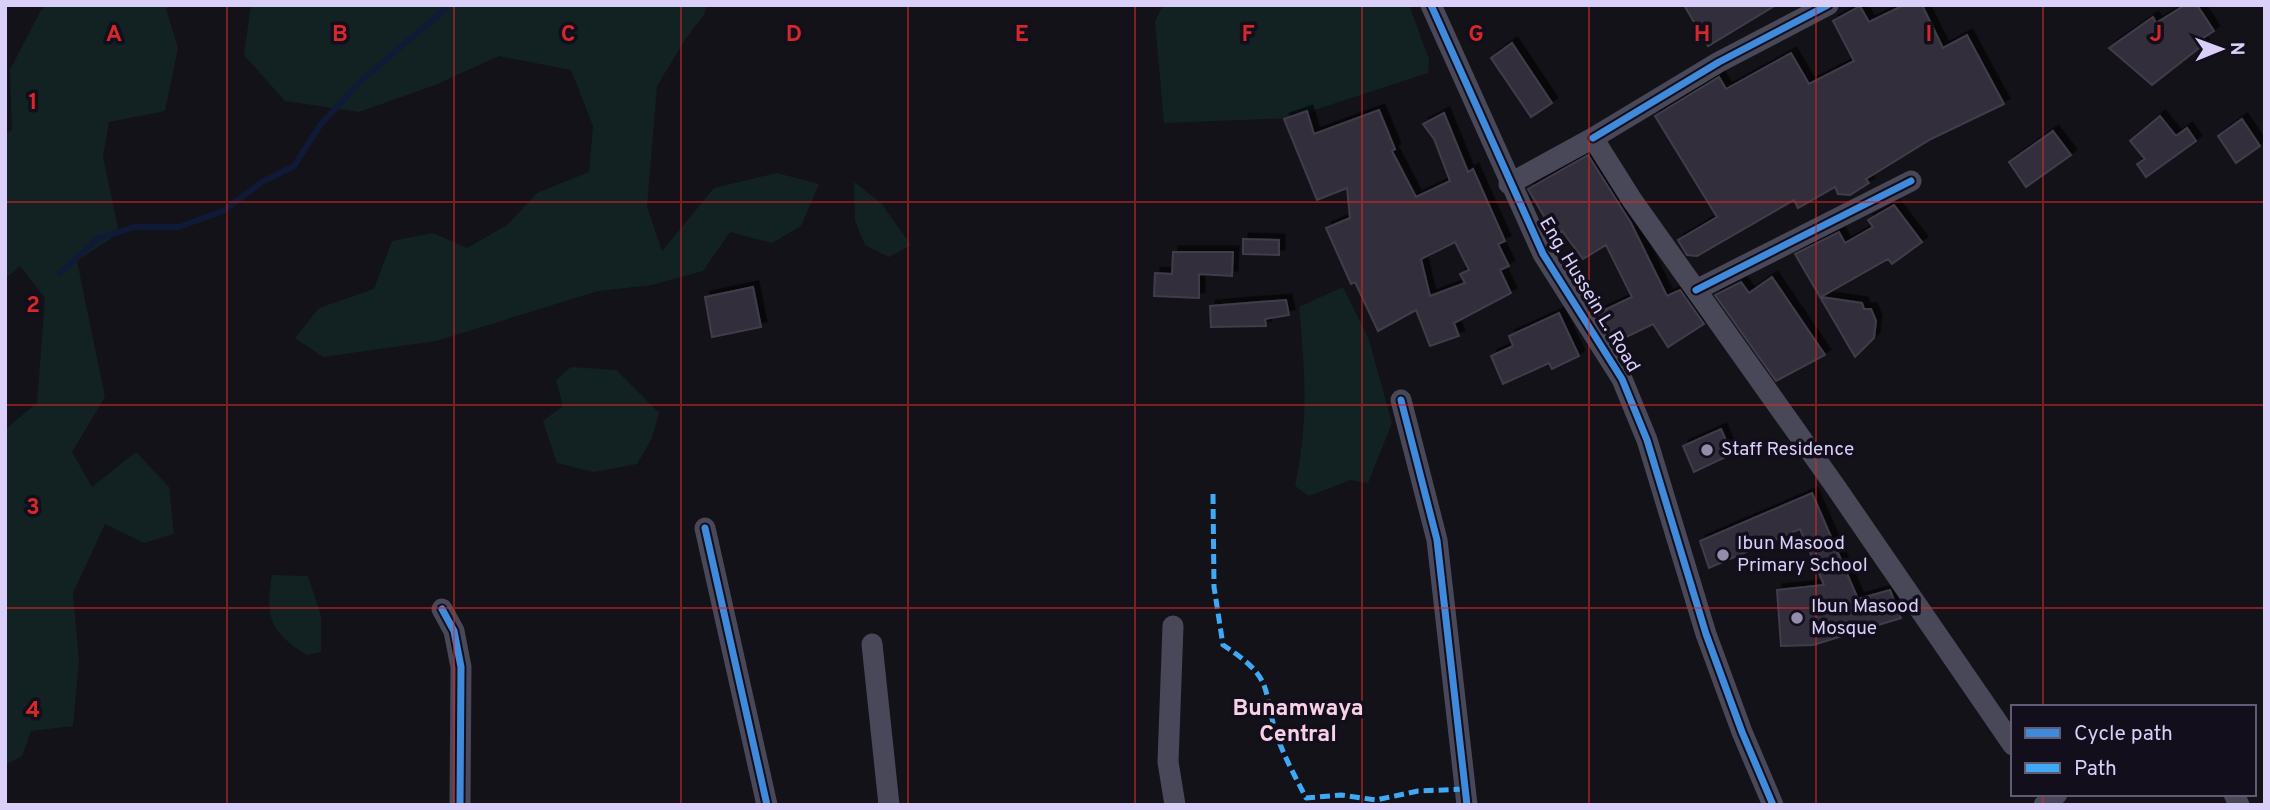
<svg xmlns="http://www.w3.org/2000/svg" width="2270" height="810" viewBox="0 0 2270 810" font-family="Overpass,sans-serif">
<defs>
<filter id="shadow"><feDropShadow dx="5.5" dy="-5.5" stdDeviation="0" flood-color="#0009"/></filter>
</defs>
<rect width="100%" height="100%" fill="#131218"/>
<path fill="#122223" d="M48,5H170L166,9L178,48L165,111L109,122L103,157L119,233L77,261L105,397L72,452L92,487L136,452L169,487L174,534L144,543L105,524L73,593L79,662L73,726L31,731L22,756L5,765V425L8,427L37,403L45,298L20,266L5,279V134L12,130L10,70L41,10Z
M251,5H706L705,13L684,41L657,86L647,207L662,251L714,188L777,173L819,184L801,226L772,243L730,232L703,271L652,285L598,291L436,341L323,357L295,338L319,308L374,289L392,241L433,233L467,248L507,225L537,193L589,172L593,126L571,70L499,56L435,85L359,112L285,101L244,55Z
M1163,5H1409L1429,59L1428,73L1290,118L1164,123L1155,22Z
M854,182L881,203L911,245L889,257L865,245L855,221Z
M1343,287L1369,340L1392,423L1368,483L1350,480L1309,496L1295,486C1309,421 1305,372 1299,307Z
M571,367L616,370L659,413L652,438L637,464L594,472L557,463L543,421L563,406L556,380Z
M272,575L308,576L321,616V652L307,655C270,632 265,618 272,575Z"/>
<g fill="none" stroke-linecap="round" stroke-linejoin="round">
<path stroke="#101a36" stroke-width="6" d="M60,273L97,239L134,227H179L223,211L262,182L294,166L321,124L363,79L450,5"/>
</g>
<path fill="#322f3b" stroke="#413c4b" stroke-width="2" fill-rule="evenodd" filter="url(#shadow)" d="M1684,5H1776L1708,46Z
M1904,5H1922L1943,48L1967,35L2004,104L1931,139L1866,179L1869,183L1850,195L1838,194L1835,187L1798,208L1794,200L1697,256L1687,255L1678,240L1717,217L1655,116L1719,77L1726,89L1791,53L1809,84L1854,61L1833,21L1860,6L1869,22Z
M2185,5H2197L2214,31L2200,40L2203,45L2152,85L2109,48L2153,17L2156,23Z
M1512,43L1552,103L1531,117L1491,58Z
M1379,110L1395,149L1392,151L1416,197L1450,181L1434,139L1423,124L1444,113L1468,172L1473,169L1505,241L1498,244L1509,266L1500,270L1511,293L1454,323L1459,336L1430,346L1416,310L1378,331L1355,282L1351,284L1326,228L1350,218L1347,188L1317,200L1284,119L1307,111L1314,134ZM1455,242L1469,270L1460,274L1465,283L1430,296L1421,259Z
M2160,116L2176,136L2187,128L2196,141L2146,177L2137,164L2145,159L2130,141Z
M2242,119L2260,146L2236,163L2218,136Z
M2053,131L2071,155L2026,187L2009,162Z
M1588,155L1631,223L1667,296L1680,290L1704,324L1668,347L1653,324L1614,343L1598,313L1632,297L1606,245L1583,259L1562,231L1555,235L1528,189Z
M1894,205L1922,242L1892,264L1888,259L1821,297L1862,303L1864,309H1871L1876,321L1874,338L1855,357L1795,254L1839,232L1845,243L1873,227L1868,220Z
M1243,239L1279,240V255L1243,254Z
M1173,252H1233L1232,276L1199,274V298L1154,296L1155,273L1172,274Z
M1772,277L1825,355L1776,381L1715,295L1741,282L1749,293Z
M753,287L761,327L712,337L705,297Z
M1286,300L1289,315L1265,319L1266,326L1211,327L1210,306Z
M1559,313L1579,356L1552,369L1549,363L1503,384L1491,356L1513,346L1509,336Z
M1721,429L1732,454L1694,472L1683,446Z
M1812,493L1858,599L1890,590L1901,618L1813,645L1781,646L1777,590L1824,585L1800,529L1709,568L1700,541Z"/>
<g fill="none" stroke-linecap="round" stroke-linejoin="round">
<path stroke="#494858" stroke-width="21" d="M1431,5L1543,254L1622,379L1647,440L1706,634L1742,732L1773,805
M1593,138L1719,62L1828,5
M1509,184L1593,138L1632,200L1835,486L2013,745
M1696,290L1911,181
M1401,400L1437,540L1467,805
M705,528L767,805
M442,609L454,631L461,667L460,805
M1173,626L1168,762L1175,805
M872,644L889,805
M2234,794L2239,805
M2044,805L2057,794"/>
<path stroke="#3fa9f5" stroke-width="5" stroke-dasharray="10 5" stroke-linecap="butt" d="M1213,494L1214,587L1223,645C1280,682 1259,690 1280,744C1287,762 1297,780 1306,798L1341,795L1376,800L1418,791L1466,789"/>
<defs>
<path id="cycleway" d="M1431,5L1543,254L1622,379L1647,440L1706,634L1742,732L1773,805
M1593,138L1719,62L1828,5
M1696,290L1911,181
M1401,400L1437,540L1467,805
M705,528L767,805
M442,609L454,631L461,667L460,805"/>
</defs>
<use href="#cycleway" stroke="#120e1c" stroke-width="11"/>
<use href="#cycleway" stroke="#408adc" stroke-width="7"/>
</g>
<path fill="none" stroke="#d62828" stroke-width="2" stroke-opacity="0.55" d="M227,5V805M454,5V805M681,5V805M908,5V805M1135,5V805M1362,5V805M1589,5V805M1816,5V805M2043,5V707M5,202H2265M5,405H2265M5,608H2265M2043,794V805"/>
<g fill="#948daa" stroke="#120e1c" stroke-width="2.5">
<circle cx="1707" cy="450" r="7"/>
<circle cx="1723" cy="555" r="7"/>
<circle cx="1797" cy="618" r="7"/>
</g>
<g text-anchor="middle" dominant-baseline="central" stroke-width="7" stroke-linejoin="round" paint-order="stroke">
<g font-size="19" fill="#d9cff9" stroke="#120e1c">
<text transform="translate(1589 295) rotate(59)">Eng. Hussein L. Road</text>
</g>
<g font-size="19" fill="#d9cff9" stroke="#120e1c" text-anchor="start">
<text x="1721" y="450">Staff Residence</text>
<text x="1737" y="544">Ibun Masood<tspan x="1737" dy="22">Primary School</tspan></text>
<text x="1811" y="607">Ibun Masood<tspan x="1811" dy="22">Mosque</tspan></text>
</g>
<g font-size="23" font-weight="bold" fill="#f9d1e6" stroke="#120e1c">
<text x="1298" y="709">Bunamwaya<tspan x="1298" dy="26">Central</tspan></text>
</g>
</g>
<g font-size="23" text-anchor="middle" font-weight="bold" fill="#d62828" stroke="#120e1c" stroke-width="7" stroke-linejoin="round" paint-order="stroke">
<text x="114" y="41">A</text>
<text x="340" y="41">B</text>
<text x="568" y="41">C</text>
<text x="794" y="41">D</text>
<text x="1022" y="41">E</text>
<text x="1248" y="41">F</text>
<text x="1476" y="41">G</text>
<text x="1702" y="41">H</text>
<text x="1929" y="41">I</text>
<text x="2156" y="41">J</text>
<text x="33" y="109">1</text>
<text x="33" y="312">2</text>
<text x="33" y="514">3</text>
<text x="33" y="717">4</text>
</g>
<rect width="2270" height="810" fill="none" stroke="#d9cff9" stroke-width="14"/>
<rect x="2011" y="705" width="245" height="91" fill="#120e1c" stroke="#625b74" stroke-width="2"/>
<rect x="2025" y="728" width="35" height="10" fill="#408adc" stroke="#625b74" stroke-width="2"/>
<text x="2074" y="740" font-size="21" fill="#d9cff9">Cycle path</text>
<rect x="2025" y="763" width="35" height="10" fill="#3fa9f5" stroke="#625b74" stroke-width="2"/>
<text x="2074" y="775" font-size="21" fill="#d9cff9">Path</text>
<g transform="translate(2221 49) rotate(89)" stroke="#120e1c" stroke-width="5" paint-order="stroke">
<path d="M0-5L12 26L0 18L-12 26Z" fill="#d9cff9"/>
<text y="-10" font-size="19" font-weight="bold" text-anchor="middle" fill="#d9cff9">N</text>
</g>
</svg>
